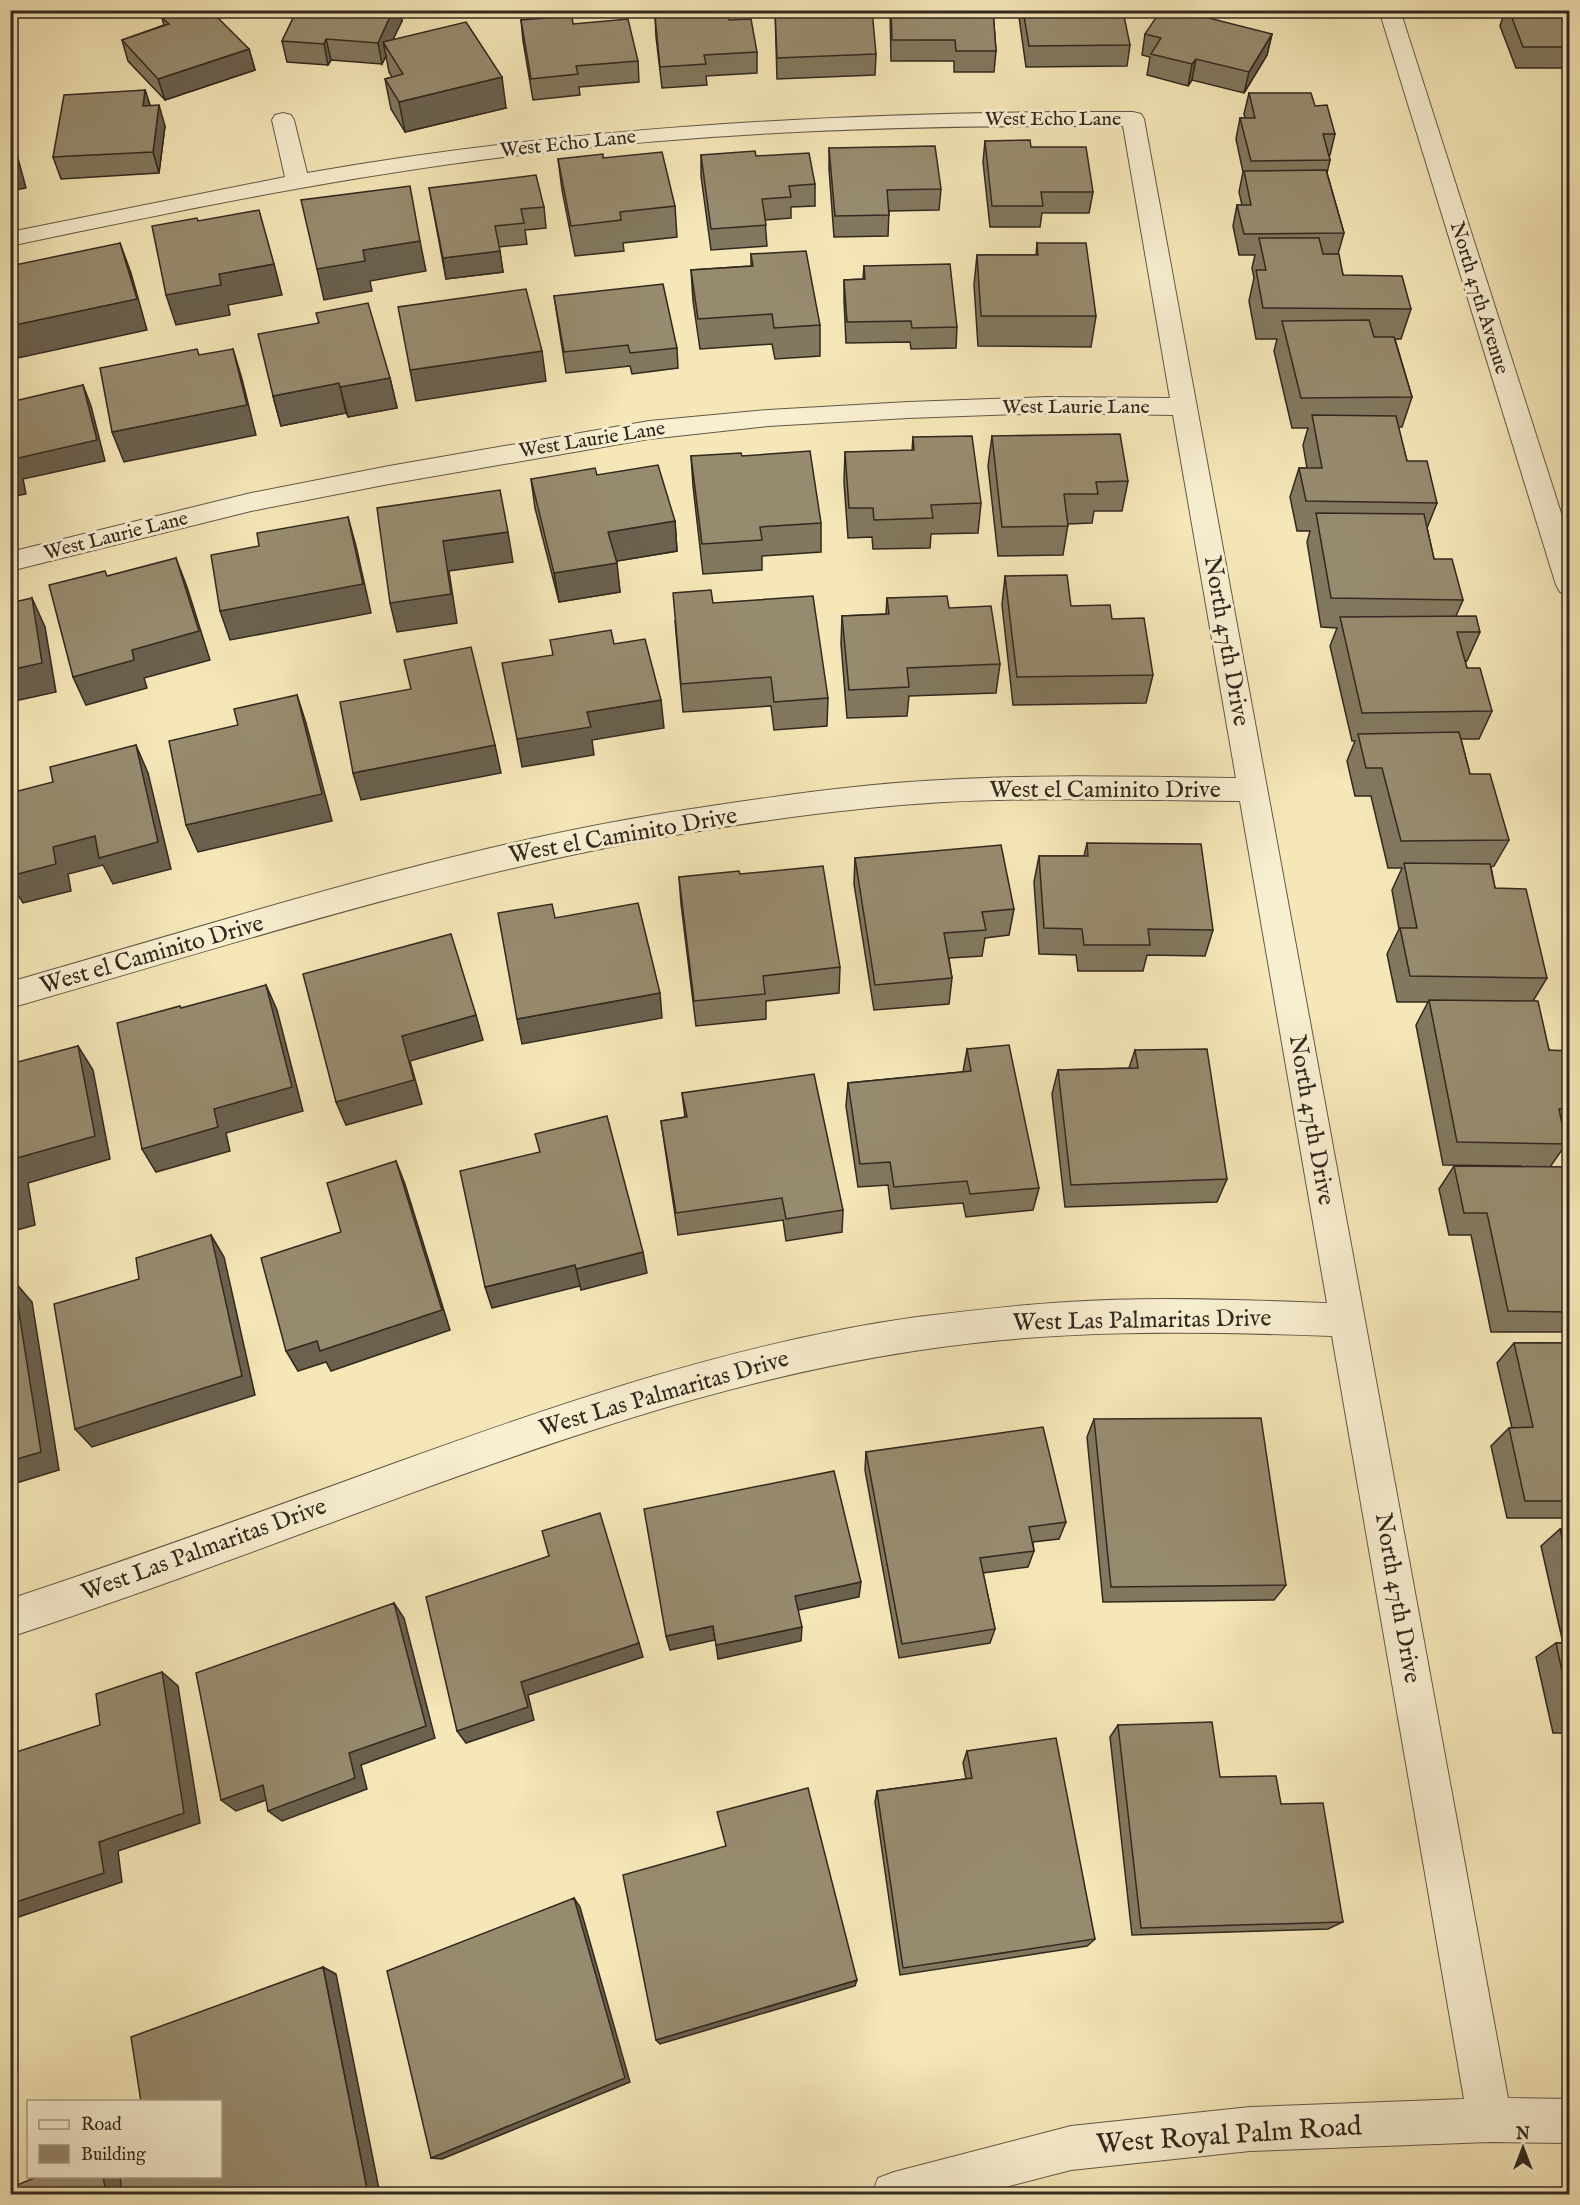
<svg xmlns="http://www.w3.org/2000/svg" width="1580" height="2205" viewBox="0 0 1580 2205" font-family="'IM FELL English',serif">
<rect width="100%" height="100%" fill="#f5e7b8"/>
<filter id="stains"><feTurbulence type="fractalNoise" baseFrequency=".00333" numOctaves="4"/><feColorMatrix values="0 0 0 0 .2 0 0 0 0 .09 0 0 0 0 .02 0 0 0 .5 -.17"/></filter>
<radialGradient id="worn" r=".72"><stop offset=".6" stop-color="#630" stop-opacity="0"/><stop offset="1" stop-color="#630" stop-opacity=".3"/></radialGradient>
<g fill="none" stroke-linecap="round" stroke-linejoin="round">
<defs>
<path id="minor" d="M1068,112H1133L1141,114L1144,119L1508,2098L1570,2099V2143L1490,2142L1250,2151L1071,2170L978,2194H872L878,2178L894,2172L1071,2126L1250,2107L1464,2099L1332,1336C1193,1331 1052,1329 914,1351C723,1380 541,1445 360,1512C244,1555 128,1598 10,1637V1599C140,1556 269,1509 398,1462C564,1402 742,1341 917,1317C967,1311 1017,1305 1067,1302C1153,1296 1241,1300 1327,1303L1240,801C1141,800 1042,797 944,802C860,807 776,818 693,832C461,870 236,943 10,1008V982C237,917 464,842 698,808C778,796 860,784 941,780C1039,774 1138,777 1236,778L1173,415L1048,413L908,418L768,426L649,439L389,484L251,511L10,571V552L251,493L389,466L649,421L768,410L908,402L1048,397L1170,398L1123,126C928,125 732,130 538,153C360,173 185,209 10,246V232L285,177L272,120L275,115L283,113L291,115L294,120L307,173C559,129 812,114 1068,112Z"/>
<path id="tertiary" d="M1379,10H1400L1570,541V595L1560,592L1556,585Z"/>
</defs>
<use href="#minor" stroke="#635845" stroke-width="2"/>
<use href="#tertiary" stroke="#635845" stroke-width="2"/>
<use href="#minor" fill="#f8efd1" fill-rule="evenodd"/>
<use href="#tertiary" fill="#f8efd1" fill-rule="evenodd"/>
</g>
<path fill="#82785f" stroke="#32281f" stroke-width="1.5" d="M297,10H400L402,21L393,39L506,108L405,132L391,109L385,79L392,77L389,72L386,56L382,64L331,60L328,65L287,62L282,41Z
M775,10L876,54L875,75L777,79Z
M890,10H993L996,51L994,72H954V61H891Z
M1018,10H1102L1103,17L1130,45L1127,66L1026,67Z
M1505,10H1569V68H1516L1500,26Z
M655,16L729,20L757,52V73L706,76L707,85L662,88L656,37Z
M162,18L249,49L255,70L165,100L128,61L122,40L164,25Z
M521,20L573,24L638,61L639,82L579,87L580,95L533,100L523,41Z
M1145,34H1272L1267,55L1244,93L1192,80L1188,86L1147,75L1150,57L1142,55Z
M145,90L150,105L165,126L159,173L61,179L53,157Z
M1249,93L1315,106L1335,134L1330,155H1329L1330,160L1327,173L1344,233L1338,254L1343,275L1411,309L1401,339H1395L1412,397L1402,427H1398L1407,461L1437,503L1427,528L1434,559L1463,600L1456,616L1480,632L1467,661H1465L1467,668L1492,711L1479,739H1461L1470,774L1509,840L1494,866L1491,867L1495,888L1547,978L1533,1001L1549,1050L1569,1054V1127L1565,1133H1564L1566,1144L1550,1167H1569V1332H1491L1471,1235H1449L1439,1189L1454,1166H1522L1443,1165L1416,1025L1428,1002H1397L1387,954L1399,929L1392,890L1402,868H1388L1371,796H1355L1347,761L1355,741H1352L1330,646L1337,628L1321,627L1307,542L1310,531H1297L1290,497L1299,468H1307L1303,445L1308,428H1292L1274,351L1277,339H1256L1249,301L1254,278L1252,268L1255,255H1239L1233,226L1237,205H1242L1239,192L1243,172L1236,139L1240,118H1245L1244,114Z
M985,141L1031,147L1093,192L1089,213H1042L1040,227H990L983,162Z
M829,148L941,189L939,210L889,211L888,236L834,237L829,169Z
M701,155L756,156L815,184V206L791,207V218L765,220L767,246L711,250L701,176Z
M604,158L675,206L677,237L623,243L624,251L575,256L562,190L558,159Z
M1569,161V174L1565,172Z
M429,188L544,207L546,228L525,230L527,244L499,247L503,272L446,279Z
M1037,243L1096,316L1091,347L978,346L974,285L977,255H1036Z
M751,254L820,325V356L775,359L772,344L700,349L693,301L691,270L751,266Z
M864,266L957,327L956,348L911,349L910,342L846,343L844,301V280L863,279Z
M554,296L677,348L678,368L632,374L630,366L566,373Z
M318,323L390,378L397,408L348,417L346,413L281,426L273,396Z
M992,436L1128,481L1122,511H1094L1092,523L1068,524L1063,555L998,556L988,466Z
M913,437L981,503L978,533L931,534L930,548L873,549L872,537L848,538L844,482L845,452L912,451Z
M691,456H742L821,523V552L762,556V570L703,574L693,486Z
M597,475L675,521L677,551L616,561L620,592L559,602L535,508L531,479Z
M1005,576L1071,606L1112,619L1153,675L1146,703L1013,705L1002,605Z
M887,598L949,608L1000,664L996,693L909,696L907,716L847,718L841,644L842,616L886,614Z
M713,603L828,698L827,726L774,730L771,706L683,712L675,621Z
M1087,843L1213,930L1205,956L1147,955L1143,971H1078L1076,955L1039,954L1034,882L1039,856H1084Z
M855,858L1014,909L1009,935L985,938L982,956L949,958L952,978L949,1004L874,1010L854,884Z
M740,874L840,967L839,993L766,1001V1019L696,1026L681,904L679,877Z
M967,1049L1039,1188L1033,1210L966,1217L963,1203L891,1209L888,1185L858,1187L846,1106L848,1083L963,1072Z
M1135,1050L1227,1179L1217,1202L1065,1207L1052,1094L1058,1070L1129,1068Z
M682,1093L843,1210L842,1232L786,1241L783,1220L678,1235L661,1121L685,1117Z
M1514,1343H1569V1518H1507L1491,1446L1509,1428H1512L1497,1363Z
M1094,1419L1286,1585L1274,1600L1103,1602L1087,1437Z
M866,1452L1066,1522L1059,1539L1033,1542L1034,1551L1028,1567L983,1573L995,1629L990,1643L899,1658L865,1470Z
M1560,1529H1569V1733H1553L1536,1657L1556,1643H1563L1541,1546Z
M1118,1725L1220,1777L1281,1804L1343,1922L1328,1929L1132,1935L1110,1737Z
M967,1751L1095,1939L1087,1946L900,1975L875,1802L877,1791L966,1779L963,1763Z
M1569,1770V1804L1563,1774Z"/>
<path fill="#6a614e" stroke="#32281f" stroke-width="1.5" d="M393,10H400L402,21L388,50L383,42L386,56L382,64L378,43Z
M1272,34L1267,55L1244,93L1249,72Z
M326,39L331,60L328,65L324,44Z
M249,49L255,70L165,100L158,79Z
M1196,59L1192,80L1188,86L1192,64Z
M502,77L506,108L405,132L399,102Z
M145,90L152,112L143,106Z
M159,105L165,126L159,173L153,152Z
M10,129L26,188L10,191Z
M420,241L426,271L370,281L372,291L324,300L317,269L363,250Z
M120,243L131,273L147,330L18,358L10,339V326Z
M500,251L503,272L446,279L443,258Z
M274,264L282,295L228,305L230,315L176,325L166,295L219,274Z
M233,349L242,379L256,435L124,462L112,432Z
M542,351L546,381L416,401L410,370Z
M390,378L397,408L348,417L340,387Z
M339,383L346,413L281,426L273,396Z
M83,385L91,406L105,461L23,479L26,494L10,497V474L14,459Z
M348,517L356,546L371,613L230,640L220,611Z
M675,521L677,551L612,562L608,532Z
M508,532L513,562L449,571L457,623L397,632L390,603L443,541Z
M176,558L187,587L210,660L144,678L147,688L86,705L73,677L132,650Z
M617,563L620,592L559,602L554,573Z
M32,598L45,627L56,692L10,702V670Z
M297,695L306,723L332,821L198,852L186,825Z
M661,700L664,728L592,740L594,755L522,767L517,739L587,712Z
M136,745L148,773L171,869L113,884L103,865L68,874L71,891L23,903L10,882V876L53,847Z
M495,745L501,773L361,800L353,773Z
M266,985L277,1010L303,1111L226,1133L230,1151L156,1172L142,1149L214,1109Z
M660,993L662,1018L522,1044L517,1019Z
M476,1015L483,1040L410,1061L422,1104L346,1125L336,1102L402,1036Z
M78,1046L93,1070L110,1159L28,1183L35,1225L10,1232V1160Z
M396,1161L405,1184L450,1330L331,1371L326,1362L298,1371L286,1351Z
M211,1235L224,1257L255,1395L92,1447L75,1429Z
M643,1252L647,1273L581,1290L576,1269Z
M575,1265L580,1286L492,1308L485,1287Z
M14,1281L32,1302L59,1470L10,1485Z
M861,1582L859,1597L794,1611L795,1596Z
M394,1603L404,1618L435,1738L361,1765L367,1789L282,1821L268,1811L349,1753Z
M713,1626L715,1640L670,1650L666,1636Z
M802,1627L801,1641L718,1659L716,1645Z
M639,1643L643,1657L528,1695L534,1720L466,1743L457,1731L521,1682Z
M162,1672L178,1686L200,1823L118,1851L122,1882L10,1920V1904L99,1842Z
M263,1785L277,1796L236,1811L221,1800Z
M574,1898L580,1907L630,2082L442,2159L431,2158Z
M323,1967L336,1974L380,2194H368Z
M857,1980L855,1986L660,2044L656,2040Z
M10,2164L15,2165L19,2193H10Z
M103,2176H123L126,2194H106Z"/>
<path fill="#978b6f" stroke="#32281f" stroke-width="1.5" d="M182,10H210L249,49L158,79L122,40L169,24L162,18Z
M297,10H393L378,43L326,39L324,44L282,41Z
M775,10H872L876,54L777,58Z
M891,10H993L996,51H956L955,40H892Z
M1023,10H1102L1103,17L1124,16L1130,45L1029,46Z
M1161,10H1177L1272,34L1249,72L1196,59L1192,64L1151,54L1161,38L1145,34Z
M1509,10H1569V47H1523Z
M728,12L729,20L751,19L757,52L704,55L706,64L660,67L655,16Z
M572,16L573,24L628,19L638,61L576,66L578,74L531,79L521,20Z
M466,22L502,77L399,102L385,79L403,74L383,42Z
M145,90L143,106L159,105L153,152L53,157L64,95Z
M1249,93H1311L1315,106L1327,105L1335,134H1323L1330,160L1251,161L1240,118H1255Z
M1030,140L1031,147H1086L1093,192H1041L1043,206H992L985,141Z
M10,143L14,157L10,158Z
M935,146L941,189L887,190L889,215L835,216L829,148Z
M755,151L756,156L809,153L815,184L789,186L791,197L762,199L766,225L711,229L701,155Z
M662,152L675,206L620,212L621,220L571,226L558,159L603,154V158Z
M1326,170L1344,233L1244,234L1237,205H1251L1244,171Z
M536,175L544,207L521,209L524,223L495,226L500,251L443,258L429,188Z
M410,186L420,241L363,250L365,261L317,269L301,200Z
M259,210L274,264L219,274L221,285L166,295L152,226L197,218L198,221Z
M1259,238H1319L1323,254H1339L1343,275L1402,276L1411,309L1263,308L1256,270H1266Z
M120,243L137,299L10,326V266Z
M1037,243H1086L1096,316H981L977,255H1038Z
M806,251L820,325L774,328L772,314L698,319L691,270L753,266L751,254Z
M950,264L957,327L912,328L911,321L847,322L844,280L865,279L864,266Z
M663,284L677,348L630,353L628,345L564,352L554,296Z
M526,289L542,351L410,370L398,307Z
M368,303L390,378L340,387L339,383L273,396L258,334L319,323L316,313Z
M1369,320L1374,337H1394L1412,397L1301,398L1282,321Z
M197,349L199,355L233,349L247,405L112,432L100,368Z
M83,385L97,440L14,459L17,473L10,474V413H13L10,402Z
M1312,415L1396,416L1407,461H1427L1437,503L1306,501L1299,468H1322Z
M1120,434L1128,481L1096,482L1098,494H1064L1068,526L1002,527L992,436Z
M972,436L981,503L931,505L933,518L874,520L873,508H849L845,452L914,450L913,437Z
M810,451L821,523L760,527L762,540L702,544L691,456L741,453L742,456Z
M658,465L675,521L608,532L617,563L554,573L531,479L595,468L597,475Z
M500,490L508,532L443,541L451,594L390,603L377,508Z
M1316,513L1424,514L1434,559H1452L1463,600L1331,598Z
M348,517L363,584L220,611L211,555L259,546L257,533Z
M176,558L199,631L132,650L134,660L73,677L49,585L105,571L107,576Z
M1067,575L1071,606L1110,605L1112,619L1144,618L1153,675L1017,677L1005,576Z
M711,590L713,603L813,596L828,698L774,702L771,677L681,684L673,593Z
M947,596L949,608L991,606L1000,664L907,668L909,687L849,690L842,616L889,614L887,598Z
M32,598L42,663L10,670V603Z
M1476,616L1480,632H1457L1467,668H1480L1492,711L1362,713L1340,617Z
M611,630L614,644L645,639L661,700L587,712L591,727L517,739L502,663L553,655L550,640Z
M471,647L495,745L353,773L340,702L411,689L404,660Z
M297,695L322,794L186,825L169,741L238,725L234,709Z
M1459,732L1470,774H1490L1509,840L1401,841L1382,768H1366L1358,734Z
M136,745L158,842L99,858L95,836L53,847L56,864L10,876V793L53,782L50,767Z
M1087,843L1201,844L1213,930L1148,929L1150,945H1084L1082,929L1044,928L1039,856H1088Z
M1001,845L1014,909L982,912L986,930L944,933L952,978L875,985L855,858Z
M1404,863L1490,864L1495,888L1526,889L1547,978L1410,976L1400,928H1417Z
M823,866L840,967L763,976L765,994L694,1001L679,877L739,871L740,874Z
M638,903L660,993L517,1019L498,913L552,904L555,918Z
M451,934L476,1015L402,1036L414,1080L336,1102L303,974Z
M266,985L292,1087L214,1109L218,1127L142,1149L117,1023L180,1006L181,1008Z
M1429,1000L1538,1001L1549,1050L1569,1051V1109H1559L1566,1144L1457,1142Z
M1009,1045L1039,1188L970,1194L967,1181L894,1187L890,1162L860,1164L848,1083L971,1071L967,1049Z
M78,1046L95,1136L10,1160V1064Z
M1207,1049L1227,1179L1071,1185L1058,1070L1138,1068L1135,1050Z
M814,1074L843,1210L786,1219L782,1198L676,1213L661,1121L687,1117L682,1093Z
M607,1116L643,1252L576,1269L575,1265L485,1287L460,1171L540,1152L535,1134Z
M396,1161L442,1310L320,1351L317,1341L286,1351L261,1258L341,1232L327,1183Z
M10,1162L18,1203L10,1205Z
M1454,1166L1569,1167V1312L1508,1311L1487,1213H1464Z
M211,1235L242,1376L75,1429L54,1304L139,1279L136,1258Z
M14,1281L41,1452L10,1461V1282Z
M1514,1343H1569V1501H1525L1509,1428L1533,1427Z
M1261,1418L1286,1585L1111,1587L1094,1419Z
M1043,1427L1066,1522L1029,1527L1034,1551L980,1558L995,1629L902,1644L866,1452Z
M834,1471L861,1582L795,1596L802,1627L716,1645L713,1626L666,1636L644,1509Z
M600,1513L639,1643L521,1682L528,1707L457,1731L426,1597L549,1556L542,1531Z
M1560,1529H1569V1569Z
M394,1603L426,1726L349,1753L355,1778L268,1811L263,1785L221,1800L196,1673Z
M1556,1643H1569V1705Z
M162,1672L184,1813L99,1842L104,1873L10,1904V1754L100,1725L96,1694Z
M1212,1722L1220,1777L1276,1776L1281,1804L1323,1803L1343,1922L1141,1928L1118,1725Z
M1056,1738L1095,1939L903,1968L877,1791L972,1778L967,1751Z
M808,1788L857,1980L656,2040L623,1875L726,1846L717,1812Z
M574,1898L625,2078L431,2158L387,1971Z
M323,1967L368,2194H122L120,2176H220V2102H141L131,2037Z
M39,2176H103L106,2194H10V2188Z"/>
<g text-anchor="middle" dominant-baseline="central" stroke-width="6" stroke-linejoin="round" paint-order="stroke">
<g font-size="20" fill="#32281f" stroke="#f8efd1">
<text x="1053" y="119">West Echo Lane</text>
<text transform="translate(568 144) rotate(-6)">West Echo Lane</text>
<text transform="translate(1479 298) rotate(73)">North 47th Avenue</text>
<text x="1076" y="407">West Laurie Lane</text>
<text transform="translate(592 440) rotate(-9)">West Laurie Lane</text>
<text transform="translate(116 536) rotate(-14)">West Laurie Lane</text>
</g>
<g font-size="24" fill="#32281f" stroke="#f8efd1">
<text transform="translate(1226 641) rotate(80)">North 47th Drive</text>
<text x="1105" y="790">West el Caminito Drive</text>
<text transform="translate(623 836) rotate(-10)">West el Caminito Drive</text>
<text transform="translate(152 955) rotate(-16)">West el Caminito Drive</text>
<text transform="translate(1311 1120) rotate(80)">North 47th Drive</text>
<text transform="translate(1142 1321) rotate(-1)">West Las Palmaritas Drive</text>
<text transform="translate(664 1394) rotate(-16)">West Las Palmaritas Drive</text>
<text transform="translate(204 1550) rotate(-20)">West Las Palmaritas Drive</text>
<text transform="translate(1397 1598) rotate(80)">North 47th Drive</text>
</g>
<g font-size="28" fill="#32281f" stroke="#f8efd1">
<text transform="translate(1229 2136) rotate(-4)">West Royal Palm Road</text>
</g>
</g>
<rect width="1580" height="2205" fill="none" stroke="#f5e7b8" stroke-width="36"/>
<rect x="12" y="12" width="1556" height="2181" fill="none" stroke="#32281f" stroke-width="3"/>
<rect x="18" y="18" width="1544" height="2169" fill="none" stroke="#32281f" stroke-width="1.5"/>
<rect x="27" y="2100" width="195" height="78" fill="#f8efd1" stroke="#a99f8a" stroke-width="1.5"/>
<rect x="39" y="2120" width="30" height="9" fill="#f8efd1" stroke="#a99f8a" stroke-width="1.5"/>
<text x="81" y="2130" font-size="18" fill="#32281f">Road</text>
<rect x="39" y="2145" width="30" height="18" fill="#978b6f" stroke="#a99f8a" stroke-width="1.5"/>
<text x="81" y="2160" font-size="18" fill="#32281f">Building</text>
<g transform="translate(1523 2148)" stroke="#f8efd1" stroke-width="4.5" paint-order="stroke">
<path d="M0-4.5L10 22L0 15L-10 22Z" fill="#32281f"/>
<text y="-9" font-size="16" font-weight="bold" text-anchor="middle" fill="#32281f">N</text>
</g>
<rect width="100%" height="100%" filter="url(#stains)"/>
<rect width="100%" height="100%" fill="url(#worn)"/>
</svg>
